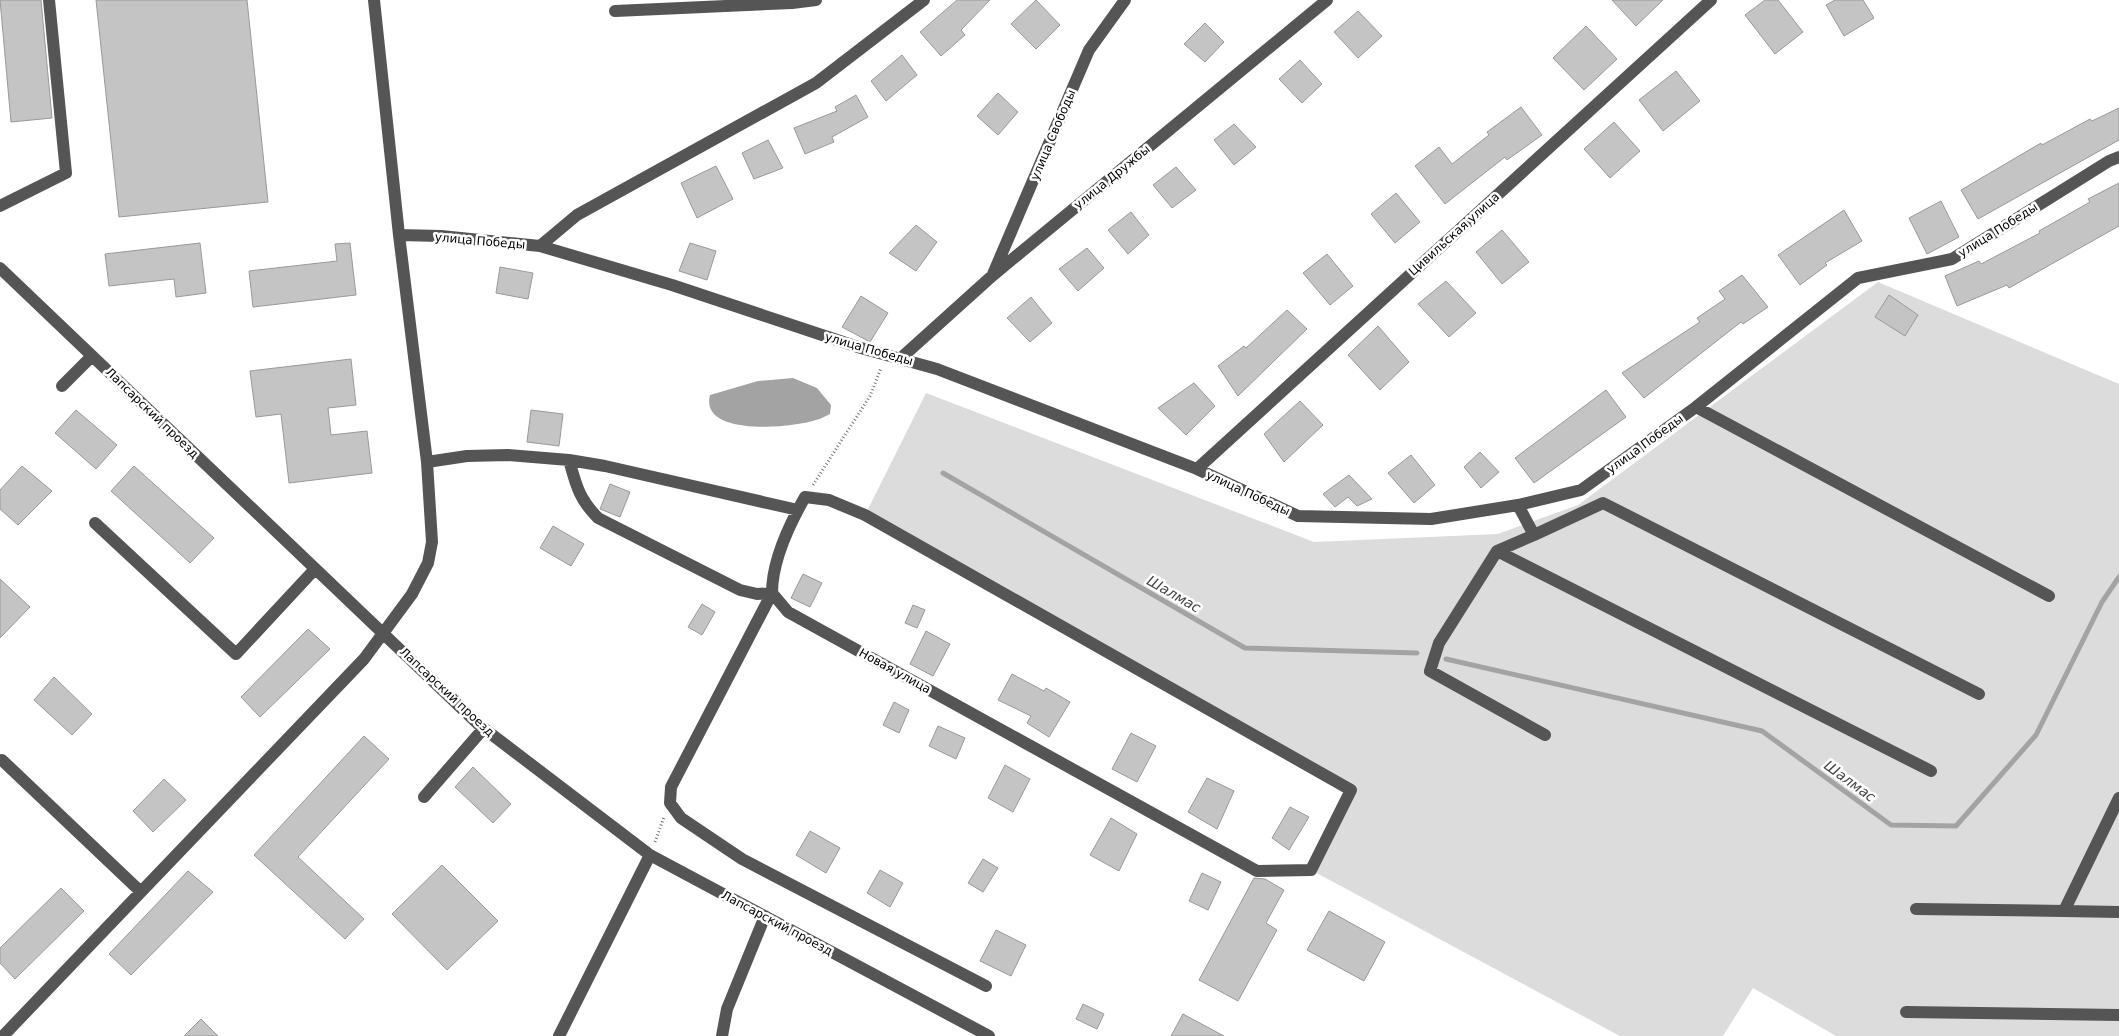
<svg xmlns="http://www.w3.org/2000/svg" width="2119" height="1036" viewBox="0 0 2119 1036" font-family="'DejaVu Sans',sans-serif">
<rect width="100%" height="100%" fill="#fff"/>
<path fill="#dcdcdc" d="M1878,282L2119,384V1036H1836L1753,988L1723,1036H1620L1311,870L1351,790L865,515L926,393L1314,542L1498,534L1578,505Z"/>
<path fill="#a3a3a3" d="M793,378L817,388L831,405L830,414C825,416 821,419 816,420C793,428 699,437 710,395L758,381Z"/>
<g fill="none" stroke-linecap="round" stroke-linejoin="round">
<path stroke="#a3a3a3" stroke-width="5" d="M943,473L1245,648L1417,653
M1446,659L1762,731L1891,825L1956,826L2036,735L2102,602L2119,577"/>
</g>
<path fill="#c4c4c4" stroke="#999" d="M0,0H41L52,118L11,122Z
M96,0H247L268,202L119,217Z
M957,0H990L961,30L965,35L941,56L920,32Z
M1036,0L1060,25L1036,49L1011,24Z
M1612,0H1663L1636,26Z
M1765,0H1778L1803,32L1775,54L1745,15Z
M1835,0H1863L1874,18L1844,36L1826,5Z
M1358,11L1382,36L1358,58L1334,32Z
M1205,23L1224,42L1205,62L1184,44Z
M1586,26L1617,59L1584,90L1553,58Z
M902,55L917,75L886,101L871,81Z
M1300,60L1322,84L1302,103L1279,79Z
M1676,71L1700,101L1663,131L1639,100Z
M998,93L1018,112L998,135L977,116Z
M856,95L868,117L832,137L834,142L805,154L794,128L837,111L835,107Z
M1521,107L1542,135L1507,160L1505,157L1445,204L1415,166L1439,147L1452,164L1489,135L1487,132Z
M2119,108V140L1978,219L1961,190L2041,143L2042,145L2090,119L2092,121Z
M1614,122L1640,151L1610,178L1584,149Z
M1234,124L1256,147L1234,165L1214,140Z
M768,140L783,168L754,179L742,153Z
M716,166L733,199L697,218L681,183Z
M1176,167L1196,190L1172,208L1153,185Z
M2119,183V226L2009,288L2007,285L1957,306L1945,276L1979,261L1981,264L2040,233L2039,231L2090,202L2088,199Z
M1396,193L1420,222L1395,243L1371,214Z
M1941,201L1959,237L1927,254L1909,218Z
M1844,210L1862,241L1825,263L1827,265L1800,285L1778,255Z
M1131,212L1149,235L1128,254L1108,230Z
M916,225L937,242L916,271L889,253Z
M1502,230L1529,262L1502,284L1476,252Z
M200,243L206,293L176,297L174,279L109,286L105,254Z
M350,243L356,295L253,307L249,271L337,261L335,244Z
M690,243L716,251L707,280L679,271Z
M1087,248L1104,268L1078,291L1059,269Z
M1327,254L1353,286L1330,305L1303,273Z
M500,267L533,273L528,299L496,293Z
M1742,275L1768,307L1743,324L1741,322L1644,398L1622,373L1700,322L1697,318L1725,299L1719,291Z
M1446,281L1476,313L1449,337L1418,304Z
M1889,295L1918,315L1905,336L1875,317Z
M861,296L888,313L870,342L842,327Z
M1031,297L1052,323L1030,342L1007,318Z
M1287,310L1307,329L1238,396L1218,366L1244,346L1246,348Z
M1378,326L1409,362L1380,390L1348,355Z
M351,359L356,405L328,408L331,435L367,431L372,473L289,483L281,414L256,417L250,371Z
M1194,383L1215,406L1186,435L1158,408Z
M1606,390L1626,417L1534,483L1515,458Z
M1300,401L1323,425L1284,462L1264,434Z
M76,410L117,445L96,469L55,433Z
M531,410L563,414L559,446L527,442Z
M1480,452L1499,472L1481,488L1464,467Z
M1411,455L1435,485L1414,503L1388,473Z
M22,466L52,491L18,525L0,509V490Z
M134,466L214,538L190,563L111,491Z
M1349,475L1372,499L1357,506L1348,497L1335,507L1323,494Z
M610,484L630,492L620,517L600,509Z
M553,526L584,544L571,566L540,548Z
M803,574L822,583L810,607L791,598Z
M0,579L30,607L0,638Z
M702,604L715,612L702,635L688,627Z
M913,605L925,610L917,628L905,623Z
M308,629L330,649L260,717L241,697Z
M926,631L950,644L933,676L910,664Z
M1012,674L1044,691L1046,688L1070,702L1049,737L1027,723L1031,716L998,700Z
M54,677L92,714L72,735L34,700Z
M894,702L909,710L899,733L883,725Z
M938,726L965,738L956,759L929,746Z
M1131,733L1156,746L1137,782L1112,769Z
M364,736L389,759L298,857L364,919L345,939L254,855Z
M1005,765L1030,779L1013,812L988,798Z
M473,767L511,804L493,823L455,787Z
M1207,778L1234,791L1217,829L1188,812Z
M164,779L186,800L153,832L133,811Z
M1290,807L1309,817L1289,850L1272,838Z
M1111,818L1137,834L1119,871L1090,855Z
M810,831L840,848L826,873L796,855Z
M983,859L998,868L983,892L968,883Z
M442,865L498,921L447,970L392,914Z
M880,870L903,883L890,907L867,893Z
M188,871L213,892L131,975L109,954Z
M1202,873L1221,882L1208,910L1189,901Z
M1254,878L1265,879L1284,890L1266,923L1277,930L1238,1001L1199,980Z
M61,888L84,911L15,979L0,963V948Z
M1329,911L1385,942L1364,981L1307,950Z
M996,930L1026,945L1011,976L980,961Z
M1083,1004L1104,1014L1097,1029L1076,1019Z
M1183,1014L1224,1036H1171Z
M201,1019L218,1036H184Z"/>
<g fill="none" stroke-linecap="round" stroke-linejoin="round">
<path stroke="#777" stroke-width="3" stroke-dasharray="1 2.5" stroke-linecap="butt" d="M813,485L870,396L881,368
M655,842L664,817"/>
<path stroke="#555" stroke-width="12" d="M615,11L792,3L816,0
M0,206L66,173L49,0
M399,235L441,236L540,246L672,285L861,348L937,369L1197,469L1298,516L1431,519L1518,505L1581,490L1696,407L1858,278L1952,259L2109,161L2119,157
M540,246L577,215L816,83L924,0
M0,268L478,724L650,855L989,1036
M993,274L1089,50L1125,0
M901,358L992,276L1327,0
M62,386L92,356
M1696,407L2049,596
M569,460C576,485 579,499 598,518L740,590L757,594L772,593
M427,462L467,456L508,455L569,460L605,466L798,510
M1197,469L1711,0
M805,497L829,500L865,515L1351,790L1311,870L1257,871L788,612L772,593C772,561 789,525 805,497Z
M1518,505L1534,535L1497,551L1439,643L1430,671L1545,735
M95,523L236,654L315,569
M1534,535L1603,503L1979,694
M1497,551L1931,771
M772,593L671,787L670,803L681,818L742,859L986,986
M2,760L141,892
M424,797L484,728
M2119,798L2064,911L2119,912
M1916,909L2064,911
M1906,1012L2119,1015
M3,1036L364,659L412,594L428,563L432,542L427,462L399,235L374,0
M559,1036L650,855
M722,1036L727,1009L765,916"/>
</g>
<g text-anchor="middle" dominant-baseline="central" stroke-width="5" stroke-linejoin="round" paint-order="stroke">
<g font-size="12" fill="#000" stroke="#fff">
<text transform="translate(1053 135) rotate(-67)">улица Свободы</text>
<text transform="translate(1112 177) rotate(-39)">улица Дружбы</text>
<text transform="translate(1998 230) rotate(-32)">улица Победы</text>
<text transform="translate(1454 234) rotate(-42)">Цивильская улица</text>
<text transform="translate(480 241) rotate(5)">улица Победы</text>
<text transform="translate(869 349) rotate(16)">улица Победы</text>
<text transform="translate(152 413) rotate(44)">Лапсарский проезд</text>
<text transform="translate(1645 444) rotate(-36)">улица Победы</text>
<text transform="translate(1248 493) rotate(25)">улица Победы</text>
<text transform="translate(895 671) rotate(29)">Новая улица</text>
<text transform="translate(447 692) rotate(43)">Лапсарский проезд</text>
<text transform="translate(777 923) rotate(28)">Лапсарский проезд</text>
</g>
<g font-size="14" font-style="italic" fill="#444" stroke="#fff">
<text transform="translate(1174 594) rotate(30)">Шалмас</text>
<text transform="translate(1850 781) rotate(36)">Шалмас</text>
</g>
</g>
</svg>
